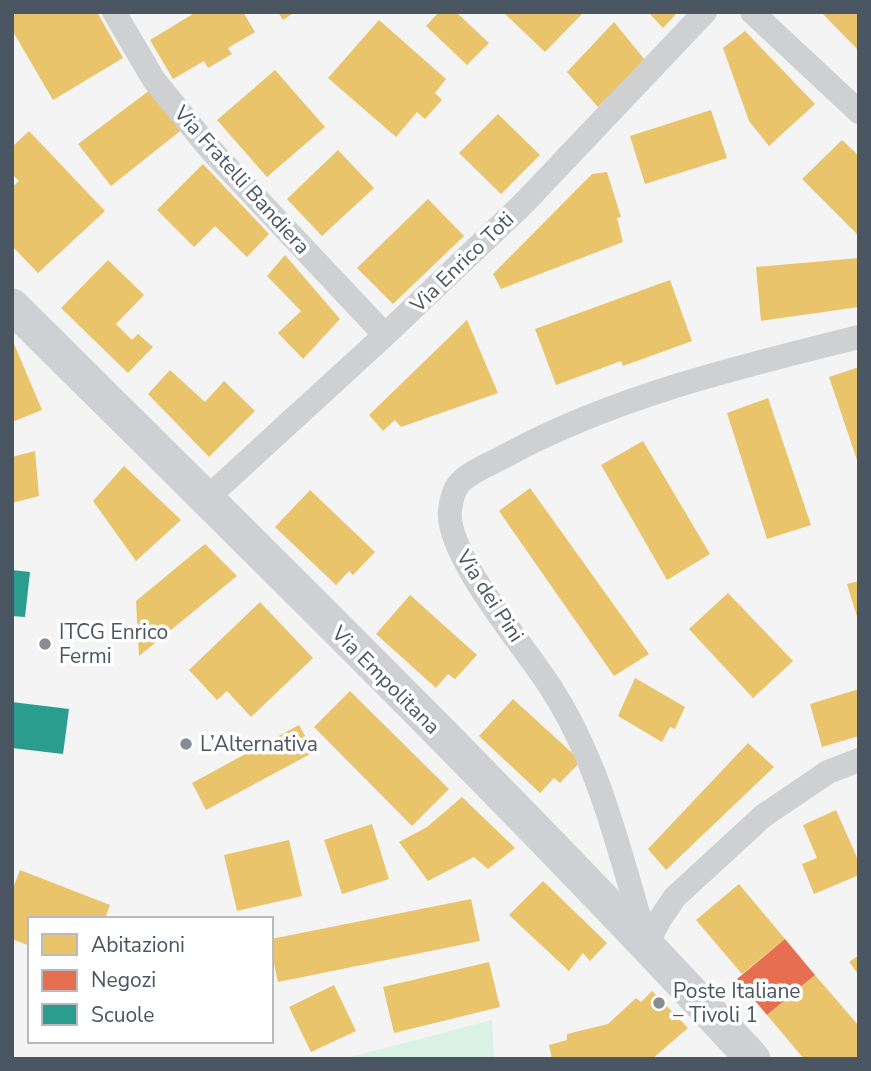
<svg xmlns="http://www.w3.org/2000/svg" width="871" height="1071" viewBox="0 0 871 1071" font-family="'Nunito Sans',sans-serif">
<rect width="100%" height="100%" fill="#f4f4f4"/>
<path fill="#d9f2e3" d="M492,1020L494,1059H343Z"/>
<path fill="#e9c46a" d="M12,12H97L123,58L53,100L12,30Z
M196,12H243L255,32L228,48L232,54L208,68L204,61L173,79L150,40Z
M278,12H295L283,20Z
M439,12H456L489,43L467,65L426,26Z
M503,12H584L545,52Z
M648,12H678L663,28Z
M821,12H859V51Z
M379,20L446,79L435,93L442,100L425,119L417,112L396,137L328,78Z
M614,22L645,60L598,107L567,72Z
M745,31L815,104L769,146L749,121L723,48Z
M275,70L325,127L267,177L217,120Z
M150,90L184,128L111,186L78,144Z
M711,110L727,158L645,184L630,136Z
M498,114L540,155L501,194L459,153Z
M29,131L105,211L38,273L12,246V187L19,181L12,174V147Z
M842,140L859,156V236L802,179Z
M338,150L374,188L322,236L287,199Z
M203,164L269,234L247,257L215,226L194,247L157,210Z
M607,172L621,217L617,218L623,242L501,289L493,274L592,174Z
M428,199L464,236L393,304L357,268Z
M285,255L340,319L303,359L278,333L301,311L267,276Z
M859,258V307L761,321L756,267Z
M108,260L144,295L116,324L132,340L138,334L153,347L128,373L61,308Z
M670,280L692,341L623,366L621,361L556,385L535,329Z
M467,320L498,393L401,427L395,420L383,431L369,415Z
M12,339L42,410L12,422Z
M859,367V463H858L829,377Z
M170,370L205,402L224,381L255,411L209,457L148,394Z
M768,398L811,525L767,539L727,413Z
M643,441L710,554L667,580L601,465Z
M35,451L39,496L12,503V457Z
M124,466L181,520L136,561L93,501Z
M530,488L649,654L614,676L499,511Z
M310,490L375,552L353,575L349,571L336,585L275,527Z
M205,544L237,576L139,656L136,601Z
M859,581V620H858L847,584Z
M728,593L793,661L753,698L689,629Z
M410,595L477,655L455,679L448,674L436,688L376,634Z
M260,602L313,658L251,717L227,691L217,700L189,670Z
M635,678L685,707L675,729L670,727L662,742L618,716Z
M859,689V736L822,747L810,704Z
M350,691L449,789L412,826L314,727Z
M513,699L581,761L560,783L554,778L540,793L479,736Z
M299,725L314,752L206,810L192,783Z
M748,743L774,767L666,870L648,849Z
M462,797L515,848L488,869L474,857L428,881L399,842L427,827Z
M836,810L859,862V875L814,894L802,864L817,858L803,825Z
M372,824L389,879L342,894L324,840Z
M289,840L302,896L237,911L224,855Z
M20,870L110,905L105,919H30V946L12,939V891Z
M543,881L607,943L590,961L583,953L569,971L509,915Z
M739,884L785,939L742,974L696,920Z
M471,899L480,941L278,982L271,951V939Z
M859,955V975L849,962Z
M489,962L500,1007L394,1033L383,987Z
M815,975L859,1026V1059H804L767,1015Z
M334,985L356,1031L311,1052L289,1007Z
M652,991L688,1028L652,1059H552L549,1045L567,1040V1034L608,1024L636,998L641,1002Z"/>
<path fill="#e76f51" d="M785,939L815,975L767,1015L737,979Z"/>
<path fill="#2a9d8f" d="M12,570L30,572L25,617L12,616Z
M12,702L69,709L63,754L12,748Z"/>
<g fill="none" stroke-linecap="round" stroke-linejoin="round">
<path stroke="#ced0d2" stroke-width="24" d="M114,12L154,80L210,149L385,335
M752,12L859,112
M206,499L385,335L523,204L705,12
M646,940C620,855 600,763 551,688C526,648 445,555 450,510C451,502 453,492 458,485C468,472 489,465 503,457C612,397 738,367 859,337
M647,944L660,919L675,897L763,816L828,772L859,760"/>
<path stroke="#ced0d4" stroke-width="35" d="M12,306C262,554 514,800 753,1059"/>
</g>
<g fill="#868d94" stroke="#fff" stroke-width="2.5">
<circle cx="45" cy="644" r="7"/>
<circle cx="186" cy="744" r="7"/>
<circle cx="659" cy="1003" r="7"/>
</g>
<g text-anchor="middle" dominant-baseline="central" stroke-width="7" stroke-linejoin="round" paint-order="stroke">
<g font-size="21" fill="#4a5661" stroke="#fff">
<text transform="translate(242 180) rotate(48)">Via Fratelli Bandiera</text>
<text transform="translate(462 262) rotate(-44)">Via Enrico Toti</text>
<text transform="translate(490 596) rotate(57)">Via dei Pini</text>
<text transform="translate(386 680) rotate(45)">Via Empolitana</text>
</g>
<g font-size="21" fill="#4a5661" stroke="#fff" text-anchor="start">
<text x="59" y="632">ITCG Enrico<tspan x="59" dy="24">Fermi</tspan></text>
<text x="200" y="744">L’Alternativa</text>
<text x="673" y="991">Poste Italiane<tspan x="673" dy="24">– Tivoli 1</tspan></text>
</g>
</g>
<rect width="871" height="1071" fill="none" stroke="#4a5661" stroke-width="28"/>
<rect x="28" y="917" width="245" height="126" fill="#ffffff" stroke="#b7bbc0" stroke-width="2"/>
<rect x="42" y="934" width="35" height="21" fill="#e9c46a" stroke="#b7bbc0" stroke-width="2"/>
<text x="91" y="952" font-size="21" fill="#4a5661">Abitazioni</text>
<rect x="42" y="970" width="35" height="21" fill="#e76f51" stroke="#b7bbc0" stroke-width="2"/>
<text x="91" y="987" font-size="21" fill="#4a5661">Negozi</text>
<rect x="42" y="1004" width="35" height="21" fill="#2a9d8f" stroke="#b7bbc0" stroke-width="2"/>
<text x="91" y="1022" font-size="21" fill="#4a5661">Scuole</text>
</svg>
